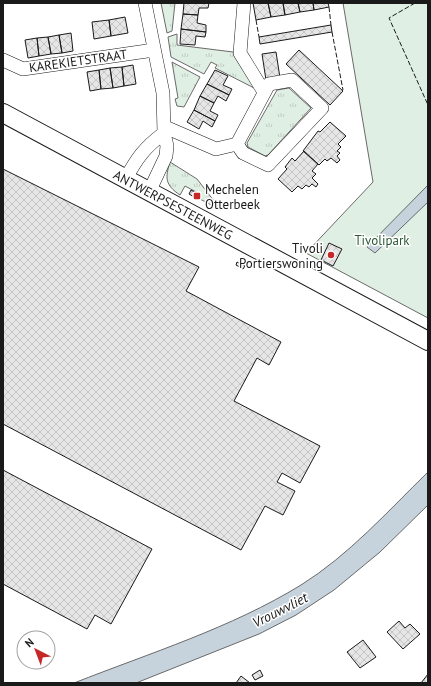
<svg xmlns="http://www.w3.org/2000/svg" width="431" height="686" viewBox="0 0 431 686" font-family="'PT Sans',sans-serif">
<defs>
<pattern id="grass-tufts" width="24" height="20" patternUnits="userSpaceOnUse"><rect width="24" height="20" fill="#e0efe3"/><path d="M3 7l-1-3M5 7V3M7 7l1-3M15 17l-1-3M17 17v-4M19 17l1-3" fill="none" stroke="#c0ccc2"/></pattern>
<pattern id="building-cross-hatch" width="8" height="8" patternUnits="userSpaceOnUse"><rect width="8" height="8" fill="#e6e6e6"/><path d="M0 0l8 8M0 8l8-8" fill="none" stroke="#c5c5c5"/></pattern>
</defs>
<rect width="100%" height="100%" fill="#fff"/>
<path fill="url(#grass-tufts)" stroke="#6a6a6a" d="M161,3H175L172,31L167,33Z
M177,34V45L233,52L256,89L215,68L217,65L211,62L204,74L171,57L168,37Z
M172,62L200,77L184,107L177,106L175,99L178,98Z
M289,88L311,108L268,155L265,156L248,147L247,143L277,90Z
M170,162L197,179L221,210L198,198L200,194L185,186L180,195C165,185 165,178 170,162Z"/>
<path fill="#e0efe3" stroke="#6a6a6a" d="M343,3H428V318L306,253L373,182Z"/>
<path fill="#c6d2dc" stroke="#6a6a6a" d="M428,185V202L375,253L367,247Z
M428,472V505L380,552L334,590L296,615L259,634L136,683H74C150,653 231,628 301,585C349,555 388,511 428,472Z"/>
<path fill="url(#building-cross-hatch)" stroke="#1a1a1a" d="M184,3H209L208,8H199L198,15L183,14Z
M253,3H268L271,17L256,20Z
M268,3H283L285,15L271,17Z
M283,3H298L300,12L285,15Z
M298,3H313L314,10L300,12Z
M313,3H328L329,7L314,10Z
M183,14L198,15L197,23L206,25V32L181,29Z
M125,17L128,33L111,36L109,20Z
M109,20L111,36L94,39L92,22Z
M331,25L332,32L260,44L259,37Z
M181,29L206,32L205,37L196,36L195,45L180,44Z
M71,33L73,51L62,53L59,35Z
M59,35L62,53L51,54L48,37Z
M48,37L51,54L39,56L37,38Z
M37,38L39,56L28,58L25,40Z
M299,50L343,91L330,105L286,64Z
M276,52L280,78L266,80L262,54Z
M133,65L136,84L124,86L122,67Z
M122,67L124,86L113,88L110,68Z
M110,68L113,88L101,89L99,70Z
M99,70L101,89L90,91L87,72Z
M215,70L228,76L223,85L232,89L229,95L207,84Z
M207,84L229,95L226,101L218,96L214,103L200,96Z
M200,96L214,103L210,111L218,115L215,121L194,110Z
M194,110L215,121L212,127L203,121L199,129L187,122Z
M330,122L346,136L338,144L341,147L337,151L340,153L337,156L340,160L337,163L331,158L327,161L325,159L319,165L303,151L318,131L320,132Z
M304,151L318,164L312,171L316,174L312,178L318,184L316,187L312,184L309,187L306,185L302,189L298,186L292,192L278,179L287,169L285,167L292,158L295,161Z
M3,169L199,267L186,291L281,342L269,365L257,358L234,401L320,446L300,483L282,473L277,482L295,491L283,515L265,506L241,550L3,424Z
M191,190L198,194L196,198L189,194Z
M329,243L342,249L333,266L321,260Z
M237,262L245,266L243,269L236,265Z
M3,470L152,549L111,624L95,615L87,629L3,584Z
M399,621L405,628L410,624L420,634L403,649L387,632Z
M363,640L376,657L360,668L347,652Z
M260,670L263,676L255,680L252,675Z
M428,674V683H421Z
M241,676L250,683H236Z"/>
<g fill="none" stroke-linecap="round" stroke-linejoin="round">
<defs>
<path id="minor" d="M145,3L163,93L164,133L167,146L166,156L149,192
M244,3L240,53L264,92
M3,60L23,69L154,50
M165,127L216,149L237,144L269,84L292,80L322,108L268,165L243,153L237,144
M125,180C137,158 144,148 164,133"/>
<path id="secondary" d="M3,113L428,341"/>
</defs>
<use href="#minor" stroke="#1a1a1a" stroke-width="14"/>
<use href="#secondary" stroke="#1a1a1a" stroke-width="20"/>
<use href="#minor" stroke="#fff" stroke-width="13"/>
<use href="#secondary" stroke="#fff" stroke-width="18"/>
<path stroke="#1a1a1a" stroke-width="1" stroke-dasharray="5 2" stroke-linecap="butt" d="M415,3L389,18L428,105
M329,7L331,25
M256,20L259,37
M332,32L343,90"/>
</g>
<g fill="#c62828" stroke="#fff" stroke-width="1.5">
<rect x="193" y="192" width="8" height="8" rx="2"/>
<circle cx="331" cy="255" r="4"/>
</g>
<g text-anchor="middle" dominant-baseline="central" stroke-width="3" stroke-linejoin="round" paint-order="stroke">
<g font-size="13" fill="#1a1a1a" stroke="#fff">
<text transform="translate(78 61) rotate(-8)">KAREKIETSTRAAT</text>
<text transform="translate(173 205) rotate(28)">ANTWERPSESTEENWEG</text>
</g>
<g font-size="13" fill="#1a1a1a" stroke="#fff" text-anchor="start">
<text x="205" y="189">Mechelen<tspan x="205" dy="15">Otterbeek</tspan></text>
<text x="323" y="248" text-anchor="end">Tivoli<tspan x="323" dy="15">Portierswoning</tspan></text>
</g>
<g font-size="13" fill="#2b5a34" stroke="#fff">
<text x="382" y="240">Tivolipark</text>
</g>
<g font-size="14" font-style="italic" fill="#1a1a1a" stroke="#fff">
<text transform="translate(280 610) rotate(-27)">Vrouwvliet</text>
</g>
</g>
<rect width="431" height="686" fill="none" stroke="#1a1a1a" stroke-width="8"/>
<g transform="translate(36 650) rotate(318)"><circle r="19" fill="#ffffff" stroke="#a3a3a3"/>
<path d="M0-3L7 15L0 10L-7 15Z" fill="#c62828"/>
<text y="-6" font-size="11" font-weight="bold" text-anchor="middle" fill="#1a1a1a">N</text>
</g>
</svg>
